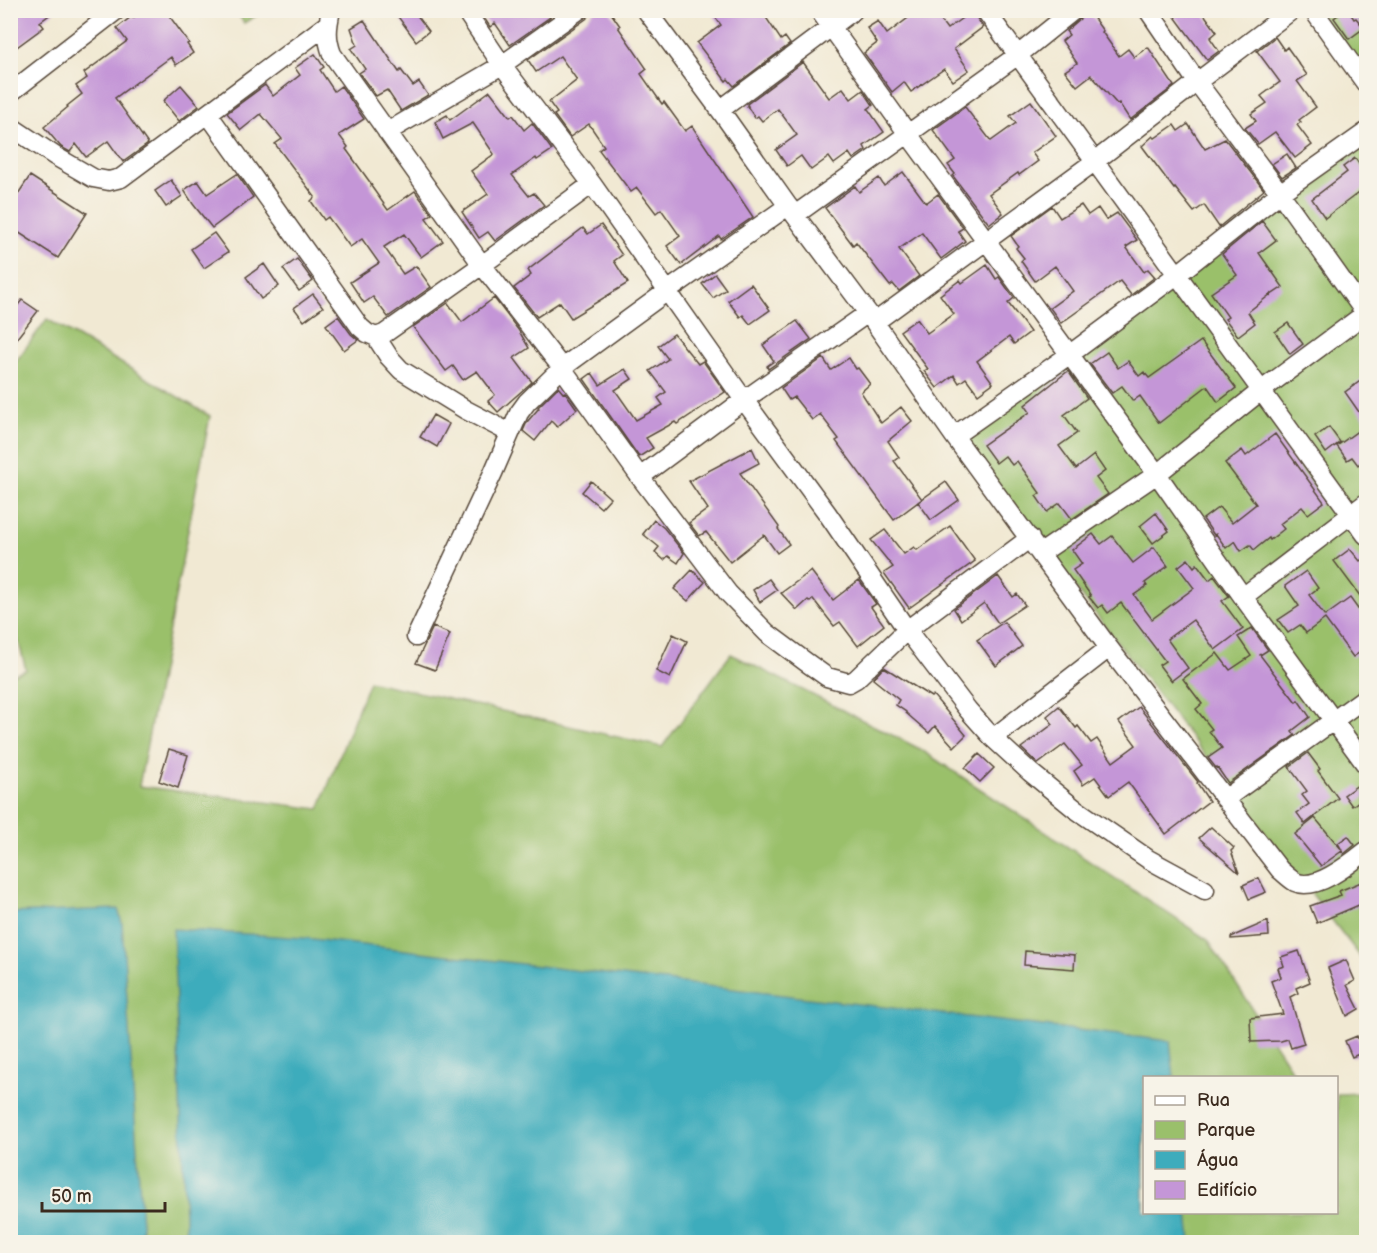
<svg xmlns="http://www.w3.org/2000/svg" width="1377" height="1253" viewBox="0 0 1377 1253" font-family="'Balsamiq Sans',sans-serif">
<rect width="100%" height="100%" fill="#f7f3e8"/>
<filter id="ink" filterUnits="userSpaceOnUse"><feTurbulence type="fractalNoise" baseFrequency=".0167" numOctaves="2"/><feDisplacementMap in="SourceGraphic" scale="12" xChannelSelector="R" yChannelSelector="G"/><feConvolveMatrix kernelMatrix="1 2 1 2 8 2 1 2 1" color-interpolation-filters="sRGB"/></filter>
<filter id="wash" filterUnits="userSpaceOnUse"><feTurbulence type="fractalNoise" baseFrequency=".008" numOctaves="4" result="noise"/><feDisplacementMap in="SourceGraphic" scale="24" xChannelSelector="R" yChannelSelector="G"/><feGaussianBlur stdDeviation="1.35" result="paint"/><feColorMatrix in="noise" values="0 0 0 0 0 0 0 0 0 0 0 0 0 0 0 0 0 1.4 0 .05"/><feComposite in="paint" operator="in"/></filter>
<g filter="url(#wash)">
<rect width="100%" height="100%" fill="#f1e9d3"/>
<path fill="#9ac06b" stroke="#6a7544" stroke-width="1.5" d="M236,11H264L244,23Z
M1318,11H1366V84Z
M1366,128V964L960,438Z
M47,319L210,416L139,786L319,809L369,681L662,747L731,654L920,749L1208,940L1296,1077L1144,1078V1212H1336L1337,1094L1366,1093V1242H11L10,676L26,670L11,613V368Z"/>
<path fill="#3eacbc" stroke="#3c6b6d" stroke-width="1.5" d="M118,909L122,923L142,1225L141,1242H11V913Z
M173,929L304,938L1170,1041L1174,1077L1144,1078V1212L1188,1213L1191,1242H186Z"/>
<g id="blocks">
<path fill="#c496d7" d="M10,10H56L40,22L44,27L10,52Z
M143,10H165L189,43L187,44L193,53L176,65L171,57L115,98L148,144L123,162L108,141L86,157L76,144L70,152L61,147L44,127L68,107L67,106L82,94L76,86L87,78L84,73L127,41L117,28L131,17L133,18Z
M393,10H413L429,31L416,41Z
M479,10H545L550,17L510,45L495,23L490,27Z
M595,10H609L620,26L618,27L647,69L641,74L662,104L664,102L685,131L692,126L753,217L721,239L719,236L681,265L667,246L680,236L661,209L656,213L637,188L631,192L599,150L604,146L589,124L570,137L554,115L557,113L549,102L577,80L560,56L536,72L528,60L586,19Z
M710,10H761L781,40L785,37L790,44L734,86L728,79L726,81L697,43L721,25Z
M902,10H933L947,29L972,11L983,27L954,49L969,70L953,81L944,69L911,92L904,82L892,92L864,53L877,43L867,28L878,21L887,34L908,18Z
M1085,10H1088L1103,31L1102,32L1119,56L1128,49L1134,57L1148,47L1174,86L1130,120L1119,103L1117,104L1091,75L1077,86L1065,71L1077,63L1062,41L1069,35L1066,31L1081,18Z
M1170,10H1201L1217,32L1210,38L1219,51L1207,60Z
M1345,10H1348L1354,19L1356,18L1364,28L1349,39L1334,18Z
M364,20L399,72L401,70L413,86L419,82L428,95L401,111L387,90L376,96L359,73L365,69L351,49L357,45L351,28Z
M1275,37L1284,50L1287,47L1307,75L1297,81L1316,107L1299,120L1301,122L1297,125L1312,145L1295,158L1275,132L1258,144L1245,128L1256,121L1251,114L1267,103L1261,96L1280,82L1257,51Z
M315,54L324,67L320,70L334,91L341,86L364,119L339,135L348,147L346,149L372,185L371,186L388,210L415,191L432,214L426,218L443,241L421,257L404,234L384,247L403,274L416,266L431,287L388,317L373,297L364,303L350,282L379,263L362,239L350,247L328,217L324,220L311,201L315,197L275,144L282,139L261,114L241,130L227,113L265,85L273,96L300,75L295,68Z
M803,62L829,98L843,88L851,99L863,90L873,105L868,109L884,132L864,146L866,150L853,159L849,153L834,164L829,157L811,170L801,156L787,166L776,150L797,135L778,109L762,121L758,116L755,118L747,106H748L747,104Z
M181,85L199,106L179,121L163,101Z
M490,91L510,117L513,115L524,130L532,123L552,150L537,160L536,158L512,175L529,196L534,193L544,205L495,241L488,232L479,238L462,212L488,194L471,171L494,154L473,123L443,139L435,122L447,115L450,120Z
M1031,101L1056,136L1032,153L1038,161L1019,175L1018,173L989,194L1003,213L989,224L953,176L955,174L948,165L955,160L933,130L965,107L991,141L1016,123L1010,116Z
M1188,124L1205,149L1225,139L1264,190L1219,227L1204,205L1194,212L1175,188L1174,189L1142,146L1153,136L1155,138L1174,125L1178,131Z
M1287,154L1296,168L1282,177L1272,164Z
M1355,158L1366,174V187L1325,218L1312,199L1347,172L1343,167Z
M903,172L926,203L938,194L963,228L958,231L965,241L941,259L922,233L899,249L919,276L899,291L893,284L890,286L856,242L853,245L825,208L855,186L859,192L879,178L884,186Z
M237,174L253,197L212,228L193,204L184,190L198,181L207,194Z
M30,176L87,213L58,258L10,227V206Z
M171,180L182,196L166,207L155,191Z
M1081,205L1088,215L1098,208L1106,220L1117,213L1137,240L1126,247L1144,272L1148,269L1155,277L1131,295L1120,281L1061,323L1050,308L1073,291L1055,266L1035,281L1021,261L1024,258L1016,248L1018,246L1011,236L1052,206L1060,218Z
M1262,221L1276,240L1259,253L1283,287L1271,295V294L1248,312L1255,323L1238,336L1225,319L1228,317L1211,293L1237,275L1222,254Z
M601,225L622,255L614,261L628,283L571,318L560,302L537,317L514,288L531,275L528,270L583,228L588,234Z
M214,233L228,252L204,268L191,249Z
M297,259L313,281L299,291L283,269Z
M264,264L279,286L261,299L246,277Z
M987,265L996,279L999,277L1014,298L1008,303L1030,332L1014,344L1009,337L977,361L993,383L978,394L966,378L959,383L954,375L937,388L924,371L928,369L900,331L917,319L927,333L954,314L940,295L960,280L962,283Z
M715,274L726,289L713,298L702,284Z
M751,284L770,310L750,324L743,315L740,317L728,301Z
M313,294L323,307L304,321L294,308Z
M494,298L519,331L529,348L514,358L532,382L498,412L488,401L495,395L477,371L463,380L453,366L446,371L413,327L448,303L462,322Z
M22,300L38,311L10,347V315Z
M338,316L351,334L358,340L344,350L326,325Z
M797,321L811,339L768,369L767,366L774,361L763,345Z
M1288,323L1303,344L1290,354L1275,332Z
M674,334L698,364L703,361L725,392L677,424L675,422L646,438L653,448L639,457L584,379L592,373L600,385L625,369L632,379L615,390L636,420L663,405L658,398L666,392L650,371L668,359L658,346Z
M1201,341L1236,388L1218,402L1207,386L1159,423L1140,396L1133,401L1122,386L1112,393L1090,364L1107,352L1118,368L1128,361L1139,376L1144,372L1149,378Z
M823,358L831,370L849,358L856,369L858,368L870,384L861,392L881,423L901,407L912,421L888,441L899,457L894,461L922,499L894,520L836,441L839,439L820,414L812,420L794,397L789,400L781,388Z
M1068,371L1087,398L1064,415L1077,433L1059,446L1076,469L1094,455L1105,471L1096,478L1108,494L1072,519L1060,503L1047,512L1036,496L1040,493L1017,461L1012,465L1005,456L996,463L983,445L1030,412L1025,405Z
M1366,377V422L1345,392Z
M558,387L563,393L565,392L577,409L557,427L551,421L535,441L523,431L527,422L539,408L538,407Z
M433,415L449,424L437,447L420,437Z
M1366,425V458L1358,465L1352,457L1347,460L1337,446Z
M1329,427L1340,442L1326,453L1315,437Z
M1275,434L1324,502L1308,514L1302,507L1280,524L1284,529L1270,540L1269,538L1254,550L1250,545L1241,551L1235,541L1226,548L1216,534L1214,535L1203,519L1219,507L1232,523L1256,504L1225,463L1242,450L1246,456Z
M752,448L759,463L740,473L779,527L778,529L789,544L777,553L764,535L730,562L706,532L699,536L689,523L708,509L689,481Z
M591,481L610,498L601,508L582,492Z
M946,482L959,500L931,520L918,502Z
M1156,513L1169,531L1153,543L1140,526Z
M654,520L664,528L684,553L678,563L668,556L664,560L655,552L659,547L643,534Z
M950,526L975,561L909,608L884,573L893,567L871,540L885,530L904,554L914,547L917,550Z
M1093,534L1101,544L1112,536L1133,563L1154,547L1168,566L1145,583L1147,586L1134,595L1152,619L1194,588L1178,567L1188,559L1194,567L1197,564L1209,580L1214,576L1229,596L1222,601L1243,629L1215,650L1193,620L1167,639L1188,668L1171,681L1159,665L1165,661L1121,603L1108,613L1102,605L1098,608L1089,597L1091,596L1073,570L1082,564L1072,550Z
M1350,549L1360,561L1366,556V604L1334,561Z
M692,570L705,582L688,601L674,589Z
M811,571L833,600L859,580L876,604L871,607L884,625L858,646L840,622L834,626L813,599L810,602L808,600L797,610L781,593Z
M1306,571L1318,588L1309,595L1325,616L1350,598L1366,620V648L1353,657L1325,619L1306,633L1300,625L1288,633L1278,620L1299,606L1285,586Z
M998,576L1013,597L1017,594L1025,605L998,623L984,603L961,620L954,609Z
M769,579L777,590L760,602L753,590Z
M1004,622L1022,646L996,666L977,640Z
M433,627L450,634L435,670L416,663Z
M1252,628L1268,650L1260,655L1296,702L1298,700L1310,717L1292,731L1295,735L1228,783L1217,767L1216,768L1208,758L1222,748L1209,731L1212,729L1196,709L1202,704L1183,679L1217,653L1230,670L1251,656L1238,637Z
M673,634L687,641L670,678L656,671Z
M884,667L931,697L933,695L966,735L954,747L935,726L929,733L906,713V712L896,705L899,700L873,679Z
M1059,706L1076,728L1078,726L1091,743L1097,739L1113,762L1136,745L1119,722L1139,707L1198,782L1197,783L1209,801L1166,834L1128,782L1109,796L1095,777L1083,785L1074,771L1082,765L1065,744L1038,764L1021,748L1053,724L1047,716Z
M169,749L188,755L178,788L159,781Z
M1308,753L1320,769L1318,771L1338,798L1305,824L1297,813L1309,804L1302,795L1307,791L1289,767Z
M979,754L994,768L980,782L965,768Z
M1358,785L1366,796L1352,806L1344,795Z
M1315,818L1342,850L1338,843L1348,836L1355,845L1344,854L1342,851L1321,866L1295,834Z
M1211,827L1234,848L1231,851L1239,873L1199,838Z
M1259,878L1266,892L1249,899L1243,885Z
M1366,880V902L1317,923L1310,906L1341,895L1339,891Z
M1268,921L1269,936L1231,939V937Z
M1025,951L1075,955L1074,969L1024,965Z
M1299,951L1310,982L1296,988L1298,993L1290,997L1304,1044L1291,1048L1288,1039L1281,1041L1251,1042L1250,1018L1283,1014L1271,981L1281,977L1278,968L1284,966L1281,957Z
M1346,960L1355,981L1347,985L1359,1009L1347,1016L1328,968Z
M1357,1036L1364,1052L1352,1057L1345,1041Z"/>
</g>
</g>
<g filter="url(#ink)">
<use href="#blocks" fill-opacity="0" stroke="#564739" stroke-width="1.5"/>
<g fill="none" stroke-linecap="round" stroke-linejoin="round">
<defs>
<path id="minor" d="M331,10C327,28 326,38 332,54L482,265L562,368L640,477L728,593L767,633L806,662L827,677L849,683L856,679L907,630L1030,538
M465,10L502,65L592,184L744,400L827,513L907,630L968,710L993,738L1030,772L1074,808L1148,859L1205,890
M646,10L720,110L788,206L868,313L954,436L1109,648L1280,870C1285,874 1290,879 1295,882C1316,892 1351,863 1366,851
M819,10L908,134L1157,474L1243,597L1366,765
M985,10L1366,535
M1148,10L1197,82L1280,193L1366,314
M1313,10L1366,84
M10,93L117,10
M720,110L854,10
M208,114L360,327L367,333L376,337L389,357L401,370L466,410L510,433
M10,126L55,156L93,178L109,181L121,178L328,24
M387,132L502,65L579,10
M795,215L1018,55L1074,10
M875,322L1094,162L1197,82L1292,10
M376,337L384,334L482,265L592,184
M954,436L1069,355L1178,274L1280,193L1366,132
M640,477L744,400L868,313
M1041,553L1157,474L1262,390L1366,313
M1243,597L1366,503
M416,637L493,473L519,413L527,402L562,368L666,292L788,206
M993,738L1109,648
M1225,799L1366,697"/>
</defs>
<use href="#minor" stroke="#564739" stroke-width="21"/>
<use href="#minor" stroke="#fff" stroke-width="18"/>
</g>
</g>
<rect width="1377" height="1253" fill="none" stroke="#f7f3e8" stroke-width="36"/>
<rect x="1143" y="1076" width="195" height="138" fill="#f7f3e8" stroke="#aca397" stroke-width="1.5"/>
<rect x="1155" y="1096" width="30" height="9" fill="#ffffff" stroke="#aca397" stroke-width="1.5"/>
<text x="1197" y="1106" font-size="18" fill="#3b2a1e">Rua</text>
<rect x="1155" y="1121" width="30" height="18" fill="#9ac06b" stroke="#aca397" stroke-width="1.5"/>
<text x="1197" y="1136" font-size="18" fill="#3b2a1e">Parque</text>
<rect x="1155" y="1151" width="30" height="18" fill="#3eacbc" stroke="#aca397" stroke-width="1.5"/>
<text x="1197" y="1166" font-size="18" fill="#3b2a1e">Água</text>
<rect x="1155" y="1181" width="30" height="18" fill="#c496d7" stroke="#aca397" stroke-width="1.5"/>
<text x="1197" y="1196" font-size="18" fill="#3b2a1e">Edifício</text>
<path d="M42 1202v9h123v-9" fill="none" stroke="#3b2a1e" stroke-width="3"/>
<text x="51" y="1202" font-size="18" fill="#3b2a1e" stroke="#f7f3e8" stroke-width="4.5" paint-order="stroke">50 m</text>
</svg>
